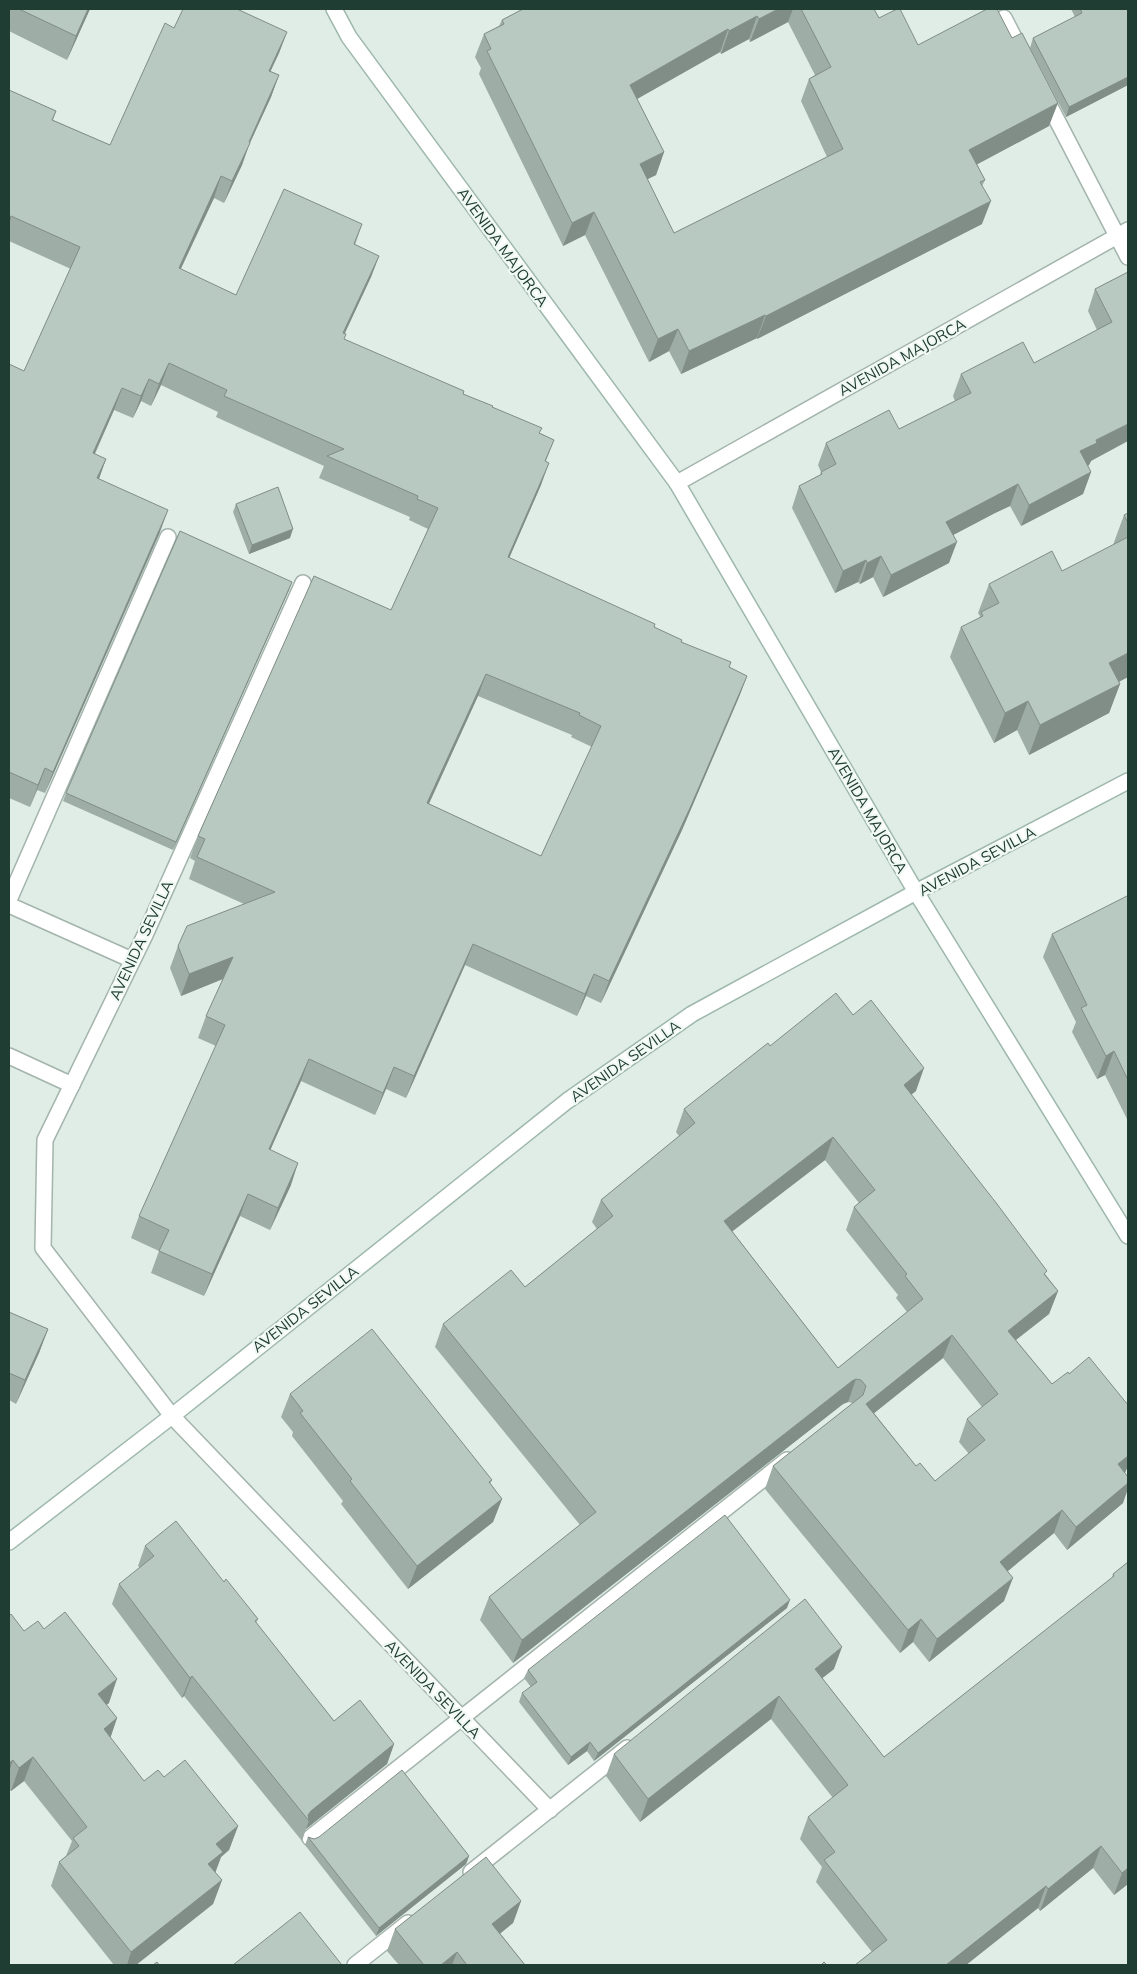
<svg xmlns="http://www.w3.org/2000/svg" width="1137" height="1974" viewBox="0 0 1137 1974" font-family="Mulish,sans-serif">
<rect width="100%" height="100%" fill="#e0ece6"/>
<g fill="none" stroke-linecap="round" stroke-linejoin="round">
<defs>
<path id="lane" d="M1004,18L1023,55
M1045,97L1128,257
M9,900L168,537
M9,905L132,960
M9,1056L72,1085
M310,1838L787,1460
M471,1872L627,1748
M355,1965L408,1923"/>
<path id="street" d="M677,483L1128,230
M303,583L145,935L45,1140L43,1248L172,1416L550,1810"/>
<path id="secondary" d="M334,9L349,37L677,483L916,892L1128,1236
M9,1542L172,1416L567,1101L692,1014L916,892L1128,781"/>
</defs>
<use href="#lane" stroke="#a3b4ad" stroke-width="18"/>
<use href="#street" stroke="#a3b4ad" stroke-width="18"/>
<use href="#secondary" stroke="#9eb8ad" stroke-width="18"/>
<use href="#lane" stroke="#fff" stroke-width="15"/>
<use href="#street" stroke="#fff" stroke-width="15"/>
<use href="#secondary" stroke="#fff" stroke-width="15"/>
</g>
<path fill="#9eada6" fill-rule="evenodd" d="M9,9H90L67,60L9,31Z
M523,9H874L879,18L918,45L1049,126L977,164L985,180L982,186V224L757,339V338L681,374L669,351L649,362L585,235L563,246L479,74L481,68L475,57L484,34L499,26L502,20ZM788,22L815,75L809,79L801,101L827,157L674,233L647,179L656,175L664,152L637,99L720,52L721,54L749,39L750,42Z
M1071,9H1128V85L1066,117L1030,48L1033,38L1075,17Z
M174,28L287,32L279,53L270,71L279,75L271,97L249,145L242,165L224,203L214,198L180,269L236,295L362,224L355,245L379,256L371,277L345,333L344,339L492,407L540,433L554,440L546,461L541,485L509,558L654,627L729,667L747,676L739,697L682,830L601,1003L586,996L577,1016L465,965L406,1098L386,1089L375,1115L301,1081L270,1150L291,1185L270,1230L240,1216L204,1296L151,1273L159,1251L131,1238L139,1216L216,1046L198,1038L206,1016L223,979L181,996L170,968L178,946L244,904L189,879L195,861L190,858L198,836L391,610L428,529L409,520L410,517L319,478L324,466L216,417L218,412L161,385L151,406L141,401L133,418L114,410L95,454L106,459L99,479L160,532L45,793L37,790L30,807L9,798V364L24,371L71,269L9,241V90L56,111L53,120L110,145ZM478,696L572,735L571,737L592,747L541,856L429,804Z
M1128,272L1091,461L1089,465L1088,466L1091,472L1083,494L1021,526L1010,506L995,513L953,535L949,563L883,597L873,577L860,584L858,582L835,593L792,508L799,486L820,475L821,472L818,465L826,443L899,429L955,401L953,396L961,374L1034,363L1097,330L1088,311L1095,289Z
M236,504L290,538L249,554L233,512Z
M1128,513V677L1119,682L1120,684L1109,713L1029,755L1017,730L994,743L950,657L961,627L979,618L980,616L978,613L989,584L1062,571L1113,545L1124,515Z
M292,582L289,590L173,850L63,801L66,793Z
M1128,898V1121L1105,1075L1097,1079L1072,1032L1076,1022L1043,957L1052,934Z
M853,1015L916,1091L911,1095L1058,1291L1049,1314L1016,1340L1052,1384L1069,1374L1128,1405V1467L1127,1468L1125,1473L1123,1503L1067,1550L1054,1533L1007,1571L1004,1601L929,1662L913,1642L900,1653L765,1489L773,1466L853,1403L848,1402L843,1404L513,1663L480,1620L489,1597L580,1525L435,1347L443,1324L525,1287L597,1229L592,1222L601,1200L679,1136L676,1132L684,1109L770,1046ZM825,1160L859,1203L854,1207L846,1230L898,1295L896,1298L907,1312L838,1368L732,1231ZM943,1358L982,1407L967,1419L959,1442L969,1454L935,1481L916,1466L874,1413Z
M9,1312L48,1329L39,1353L16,1404L9,1400Z
M290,1394L492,1480L490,1484L502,1499L493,1522L408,1589L341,1504L343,1501L292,1436L293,1432L281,1417Z
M145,1546L224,1582L258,1619L256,1623L334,1721L394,1744L387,1764L306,1829L302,1841L184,1696L182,1698L112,1604L119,1584L140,1568L138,1566Z
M1128,1562V1884L1114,1895L1093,1868L1040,1911L1038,1908L966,1965H855L872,1952L816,1882L822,1867L800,1839L808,1817L833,1798L771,1719L640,1822L606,1776L614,1754L834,1669L822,1678L884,1757L1112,1578L1113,1574Z
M787,1608L594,1761L587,1751L568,1765L519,1702L522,1693L531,1687L524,1678L528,1670Z
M9,1616L24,1631L44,1629L109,1703L106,1705L117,1718L110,1738L144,1781L164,1777L238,1826L229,1850L221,1857L215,1873L222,1880L213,1904L136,1965H114L51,1886L59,1862L66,1856L72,1841L24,1781L11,1791L9,1789Z
M308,1837L314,1839L469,1856L466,1864L376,1936L305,1845Z
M521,1901L513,1923L500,1933L525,1965H399L387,1951L395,1929Z"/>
<path fill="#818d87" d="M88,9H90L67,60L76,36Z
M778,9H793L788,22L750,42L759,19Z
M757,16L749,39L721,54L729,31Z
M728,29L720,52L621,108L630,85Z
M287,32L279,53L261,92L269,71Z
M279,75L271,97L249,145L242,165L224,203L232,181Z
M1128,77V85L1066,117L1069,107Z
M1058,103L1049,126L961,173L969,150Z
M664,152L656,175L632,187L640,164Z
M221,176L214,198L171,290L179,268Z
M991,201L982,224L757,339L766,316Z
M594,212L585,235L563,246L572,223Z
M379,256L371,277L335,354L343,333Z
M765,315L757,338L681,374L689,351Z
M678,329L669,351L649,362L658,339Z
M169,363L161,385L151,406L159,384Z
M149,379L141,401L133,418L141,396Z
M122,388L114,410L85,475L93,453Z
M1128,424V441L1091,461L1089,465L1073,473L1080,451L1096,440Z
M106,459L98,481L97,478Z
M549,463L541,485L500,579L508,557Z
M1091,472L1083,494L1021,526L1029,505Z
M1018,484L1010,506L995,513L938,543L946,522L1003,492Z
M168,510L160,532L45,793L53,772Z
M293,529L290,538L249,554L252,545Z
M957,542L949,563L883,597L891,575Z
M881,556L873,577L860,584L867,563Z
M866,560L858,582L835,593L843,571Z
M292,582L289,590L173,850L176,842Z
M1128,653V677L1098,692L1109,663Z
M486,674L478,696L419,825L427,803Z
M747,676L739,697L682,830L601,1003L609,981Z
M1120,684L1109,713L1029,755L1040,725Z
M1028,701L1017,730L994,743L1005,713Z
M45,768L37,790L30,807L38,785Z
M473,944L465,965L406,1098L414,1076Z
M233,957L225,978L181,996L189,974Z
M594,974L586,996L577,1016L585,994Z
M1114,1051L1105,1075L1097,1079L1106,1056Z
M309,1059L301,1081L261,1171L269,1149Z
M394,1067L386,1089L375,1115L383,1093Z
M924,1068L916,1091L895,1107L904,1085Z
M833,1137L825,1160L716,1244L724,1221Z
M298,1163L291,1185L270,1230L278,1208Z
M248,1194L240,1216L204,1296L212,1274Z
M1058,1291L1049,1314L999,1353L1008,1331Z
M48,1329L39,1353L16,1404L25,1380Z
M952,1335L943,1358L858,1426L866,1404Z
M856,1379L848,1402L843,1404L513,1663L522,1640L852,1381Z
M1128,1454V1467L1127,1468L1124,1475L1118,1464Z
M1128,1483V1489L1123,1503L1067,1550L1076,1527Z
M502,1499L493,1522L408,1589L417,1566Z
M1062,1510L1054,1533L991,1585L1000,1562Z
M1013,1578L1004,1601L929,1662L937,1639Z
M790,1600L787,1608L594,1761L598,1753Z
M921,1619L913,1642L900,1653L908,1630Z
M842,1647L834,1669L806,1691L815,1669Z
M192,1676L184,1696L182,1698L190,1678Z
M117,1679L109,1703L90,1718L98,1694Z
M779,1696L771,1719L640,1822L648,1799Z
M117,1718L109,1742L104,1729Z
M590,1742L587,1751L568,1765L571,1757Z
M394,1744L387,1764L306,1829L309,1821L308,1815L311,1811Z
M33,1757L24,1781L11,1791L19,1768Z
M13,1760L9,1772V1763Z
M238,1826L229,1850L221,1857L214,1876L200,1888L216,1844Z
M1101,1846L1093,1868L1040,1911L1048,1889Z
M469,1856L466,1864L376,1936L379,1928Z
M1128,1868V1884L1114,1895L1122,1873Z
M222,1880L213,1904L136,1965H127L131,1952Z
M1046,1886L1038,1908L966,1965H946Z
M521,1901L513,1923L485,1946L492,1924Z
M457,1952L452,1965H441Z"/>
<path fill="#b8c9c1" stroke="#818d87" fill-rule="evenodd" d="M19,9H88L76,36Z
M183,9H237L287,32L269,71L279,75L249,142L250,143L232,181L221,176L179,268L236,295L284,189L362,224L354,244L379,256L343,333L346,334L344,339L464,391L463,394L493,406L492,407L542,428L539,433L554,440L545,461L549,463L508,557L655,624L654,627L682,640L681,642L731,662L729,667L747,676L690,808L609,981L594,974L585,994L473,944L414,1076L394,1067L383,1093L309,1059L269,1149L298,1163L278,1208L248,1194L212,1274L159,1251L169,1230L139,1216L225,1025L206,1016L233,957L189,974L178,946L187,926L275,892L197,857L205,839L198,836L314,576L391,610L438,508L417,499L418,496L327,456L344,449L224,396L227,390L169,363L159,384L149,379L141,396L122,388L93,453L106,459L97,478L168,510L53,772L45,768L38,785L9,772V364L24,371L80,247L11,216L9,222V90L56,111L52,120L110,145L165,23L174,28ZM486,674L580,713L579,715L601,726L541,856L427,803Z
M523,9H778L759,19L757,16L729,31L728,29L630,85L664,152L640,164L674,233L843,149L809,79L831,67L801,9H874L879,18L897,9H900L918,45L987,9H997L1012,38L1022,33L1058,103L969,150L985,180L980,182L991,201L766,316L765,315L689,351L678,329L658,339L594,212L572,223L487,51L491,49L484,34L504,24L502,20Z
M1080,9H1128V77L1069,107L1033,38L1082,13Z
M1128,272V424L1096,440L1097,443L1080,451L1091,472L1029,505L1018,484L1003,492L946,522L957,542L891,575L881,556L867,563L866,560L843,571L799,486L822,474L821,472L836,464L826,443L889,410L899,429L971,393L961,374L1023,342L1034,363L1112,322L1095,289Z
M278,487L293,529L252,545L236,504Z
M1128,513V523L1124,515Z
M180,531L292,582L176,842L66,793Z
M1128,537V653L1109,663L1120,684L1040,725L1028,701L1005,713L961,627L983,616L981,612L999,603L989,584L1052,551L1062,571Z
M1127,896L1128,898V1080L1114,1051L1106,1056L1081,1008L1087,1005L1052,934Z
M836,993L853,1015L871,1000L924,1068L904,1085L997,1204L1047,1271L1044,1274L1058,1291L1008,1331L1052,1384L1068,1372L1069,1374L1089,1357L1128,1405V1456L1118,1464L1128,1477V1483L1076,1527L1062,1510L1000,1562L1013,1578L937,1639L921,1619L908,1630L773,1466L863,1395L866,1386L861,1380L856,1379L852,1381L522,1640L489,1597L596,1512L443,1324L511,1270L525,1287L613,1216L601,1200L695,1123L684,1109L768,1043L770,1046ZM833,1137L875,1190L854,1207L907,1274L905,1276L923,1299L838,1368L724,1221ZM952,1335L998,1394L967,1419L985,1440L935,1481L920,1463L916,1466L866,1404Z
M9,1312L48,1329L25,1380L9,1373Z
M372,1329L492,1480L489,1482L502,1499L417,1566L350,1481L352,1479L300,1413L303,1411L290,1394Z
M725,1515L790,1600L598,1753L590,1742L571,1757L522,1693L537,1682L528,1670Z
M176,1521L224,1582L226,1579L258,1619L255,1621L334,1721L360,1700L394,1744L311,1811L308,1815L309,1821L192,1676L190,1678L119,1584L154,1556L145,1546Z
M1128,1562V1868L1122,1873L1101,1846L1048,1889L1046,1886L946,1965H855L887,1940L824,1860L835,1852L808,1817L848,1785L779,1696L648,1799L614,1754L805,1599L842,1647L815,1669L884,1757L1114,1576L1113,1574Z
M65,1612L117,1679L98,1694L117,1718L104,1729L144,1781L158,1770L164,1777L185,1760L238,1826L216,1844L223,1852L208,1864L222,1880L131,1952L59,1862L79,1846L73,1838L87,1827L33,1757L19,1768L13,1760L9,1763V1616L11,1614L24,1631L38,1621L44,1629Z
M402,1770L469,1856L379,1928L308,1837L314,1839L319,1837Z
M486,1857L521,1901L492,1924L525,1965H467L457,1952L441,1965H424L395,1929Z
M300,1912L342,1965H233Z
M157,1962L159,1965H153Z
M824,1962L827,1965H821Z"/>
<g text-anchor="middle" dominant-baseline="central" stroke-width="4.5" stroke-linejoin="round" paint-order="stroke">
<g font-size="15" fill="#203d33" stroke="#f0f8f4">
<text transform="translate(503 247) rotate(54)">AVENIDA MAJORCA</text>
<text transform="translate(902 357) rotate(-29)">AVENIDA MAJORCA</text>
<text transform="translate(868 810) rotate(60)">AVENIDA MAJORCA</text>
<text transform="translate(977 861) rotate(-28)">AVENIDA SEVILLA</text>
<text transform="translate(141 940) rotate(-65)">AVENIDA SEVILLA</text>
<text transform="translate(625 1061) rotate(-35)">AVENIDA SEVILLA</text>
<text transform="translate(305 1309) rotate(-38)">AVENIDA SEVILLA</text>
<text transform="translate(433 1689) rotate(46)">AVENIDA SEVILLA</text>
</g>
</g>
<rect width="1137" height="1974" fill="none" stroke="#203d33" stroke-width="20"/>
</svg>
